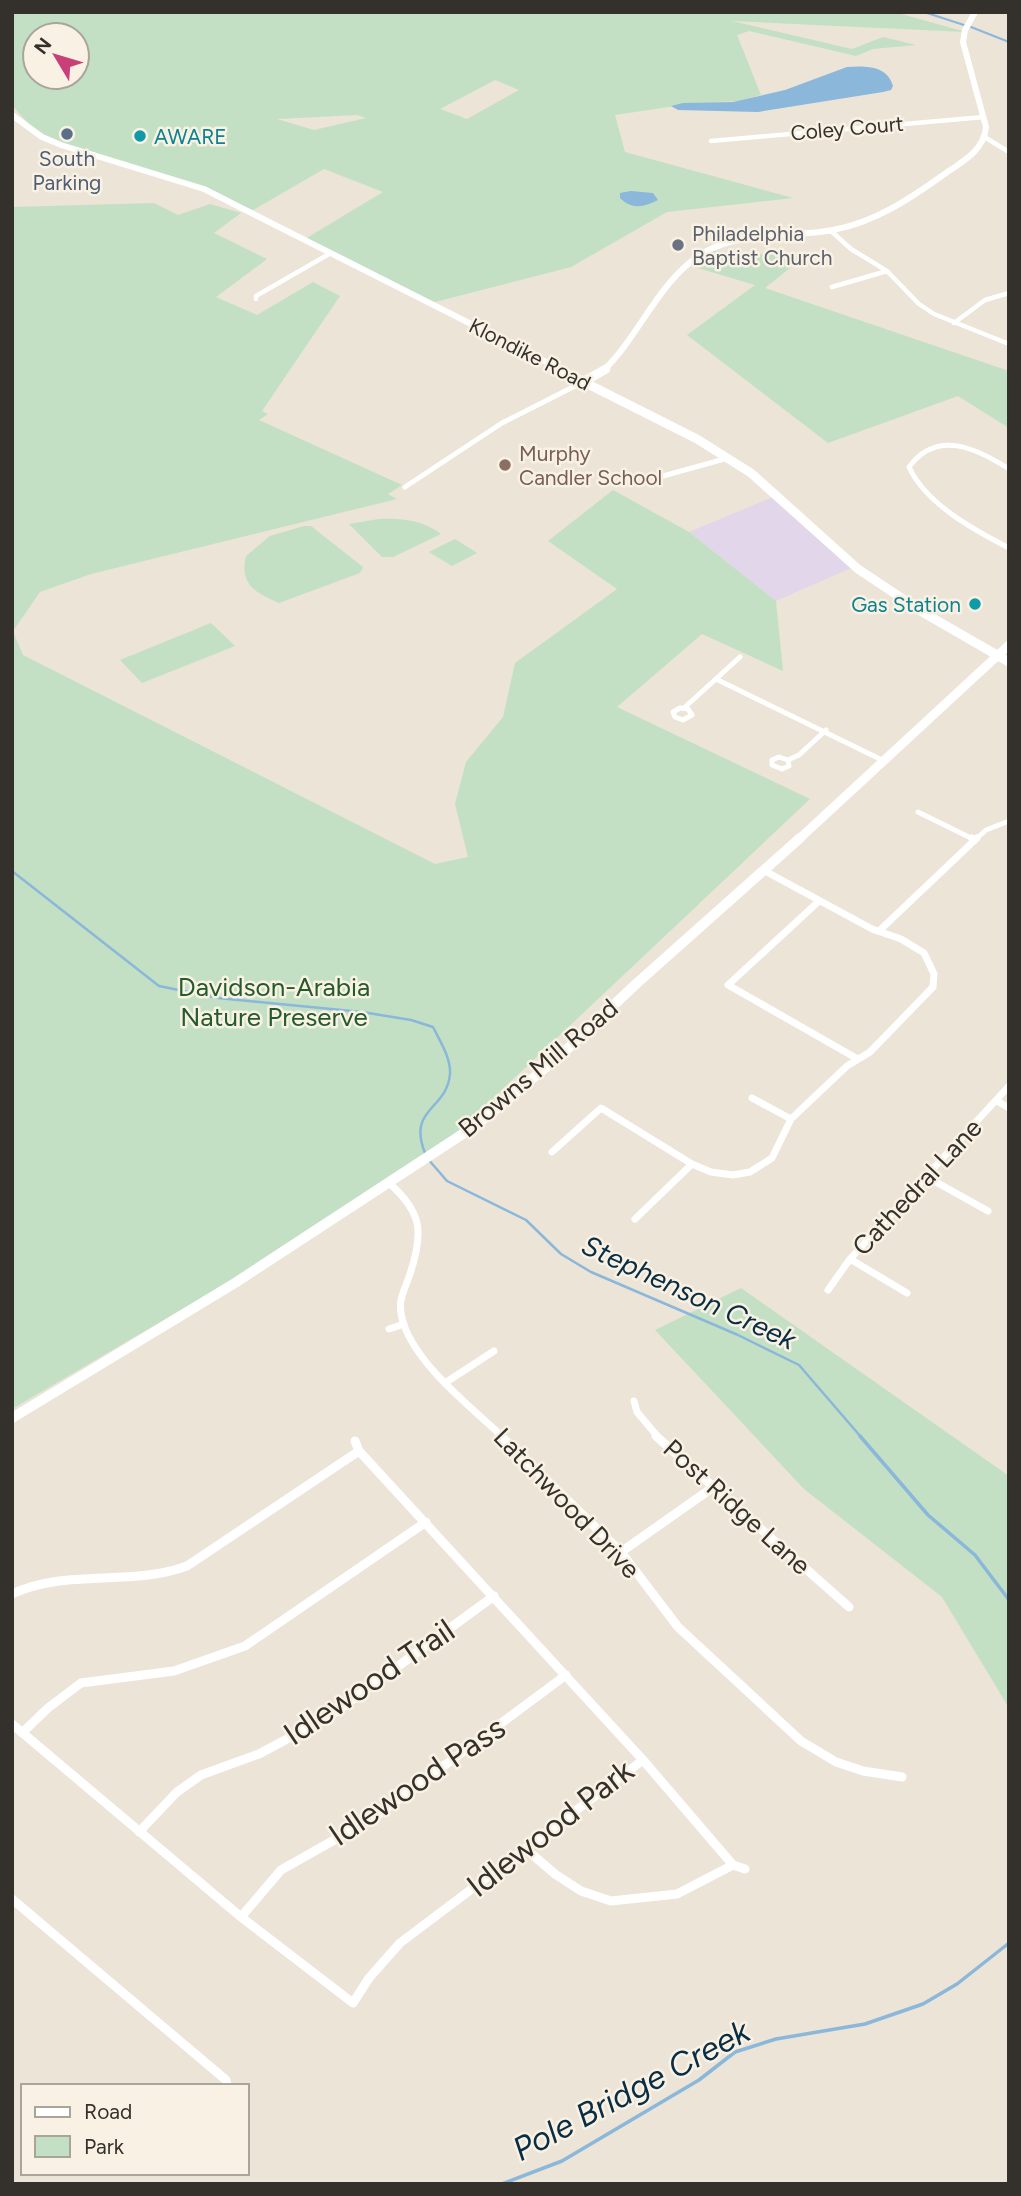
<svg xmlns="http://www.w3.org/2000/svg" width="1021" height="2196" viewBox="0 0 1021 2196" font-family="Figtree,sans-serif">
<rect width="100%" height="100%" fill="#ebe4d7"/>
<path fill="#e2d6ea" d="M778,495L851,568L776,601L689,532Z"/>
<path fill="#c3e0c4" fill-rule="evenodd" d="M12,12H894L966,32L732,21L852,49L883,37L916,45L873,49L856,56L749,31L737,35L761,95L738,101L695,103L615,115L625,152L793,198L667,212L571,267L431,303L305,239L383,192L324,169L253,210L165,175L90,156L33,129L12,105ZM35,35H77V77H35ZM495,80L519,90L467,119L440,109ZM357,115L366,118L314,130L277,119Z
M154,203L178,215L210,204L241,213L214,233L267,259L216,297L257,315L313,282L340,296L262,411L268,414L259,420L402,485L388,494L397,499L91,574L40,592L13,631L23,655L435,864L468,857L455,804L466,762L503,717L515,663L617,589L548,541L613,490L689,532L776,601L783,671L702,634L617,707L810,799L437,1151L269,1258L12,1409V207Z
M713,251L804,257L765,288L1009,371V428L958,396L828,443L687,335L755,285L691,266Z
M379,519C403,518 422,520 441,534L393,557H382L349,524Z
M304,526H311L363,567L360,573L279,603C256,593 239,585 246,556L270,536Z
M455,539L477,553L452,566L429,552Z
M211,623L235,646L142,683L120,660Z
M741,1288L1009,1476V1708L942,1597L804,1489L655,1330Z"/>
<path fill="#8ab7da" d="M847,67C865,66 887,65 893,86L891,90L883,92L758,112L678,110L671,106L683,103L733,102L755,97L785,90Z
M631,191L653,193L658,200C644,207 632,210 620,198V193Z"/>
<g fill="none" stroke-linecap="round" stroke-linejoin="round">
<path stroke="#8ab7da" stroke-width="2" d="M924,12L964,25
M971,27L1009,42"/>
<path stroke="#8ab7da" stroke-width="2.5" d="M12,871L159,986L218,998L362,1012L411,1020L433,1027C440,1041 451,1058 450,1074C447,1110 407,1108 425,1153
M428,1159L447,1181L526,1220L561,1254L591,1272L738,1335L799,1365L861,1437"/>
<path stroke="#8ab7da" stroke-width="3.5" d="M860,1436L928,1515L975,1555L1009,1600
M502,2184L562,2161L699,2080L735,2052L776,2039L865,2024L923,2004L957,1984L1009,1943"/>
<path stroke="#fff" stroke-width="4.5" d="M986,138L1009,152
M711,141L984,117
M831,231L851,249L887,271L919,304L934,314L1009,344
M832,287L887,271
M256,299V296L329,254
M954,323L985,300L1009,293"/>
<path stroke="#fff" stroke-width="5" d="M1009,469C976,448 937,429 909,467C926,504 974,530 1009,548
M663,476L728,458
M405,487L502,423L583,382
M716,679L882,760
M680,708L688,709L692,715L683,720L675,717L673,712Z
M684,708L740,657
M779,757L788,760L789,766L782,769L772,765V760Z
M788,760L799,755L826,730
M918,812L975,840
M975,840L986,830L1009,821"/>
<path stroke="#fff" stroke-width="7" d="M972,838L975,840
M819,901L728,985L856,1058
M879,931L977,838
M752,1098L791,1119
M997,1101L1009,1108
M552,1152L601,1108L692,1164L711,1172L733,1175L750,1172L772,1158L791,1119L847,1066L870,1052L933,987L934,974L924,953L901,939L872,929L765,871
M927,1177L988,1211
M389,1183C422,1212 424,1232 410,1274C403,1295 396,1301 404,1325C419,1367 471,1407 503,1437
M635,1219L692,1164
M850,1259L907,1293
M828,1290L850,1259L1009,1086
M389,1329L404,1324
M448,1381L494,1351
M634,1401L637,1412L658,1437"/>
<path stroke="#fff" stroke-width="9" d="M501,1436L621,1552L678,1627L801,1741L836,1762L863,1771L902,1777
M656,1436L849,1607
M355,1441L359,1451
M621,1552L712,1488
M12,1594C68,1568 130,1587 187,1566L359,1451L643,1760L400,1943L369,1978L353,2003L241,1917L12,1724
M22,1733L48,1708L81,1683L174,1671L245,1646L426,1522
M139,1832L177,1792L201,1775L259,1754L330,1716L494,1596
M527,1850L555,1874L581,1891L611,1901L677,1894L733,1865L643,1760
M733,1865L745,1869
M12,1899L226,2080L227,2086
M241,1917L281,1870L375,1817L566,1675"/>
<path stroke="#fff" stroke-width="6" d="M12,115L42,137L61,145L204,189L562,370
M604,370C640,335 659,280 703,253C742,230 790,238 833,230C876,222 911,198 946,173C964,161 984,150 986,127L963,42L965,30L975,12"/>
<path stroke="#fff" stroke-width="9" d="M558,369L697,439L751,473L858,569L924,613L1009,662
M583,382L606,369
M798,840L1009,645"/>
<path stroke="#fff" stroke-width="10" d="M12,1418L235,1283L478,1124L563,1053L636,984L800,838"/>
</g>
<circle fill="#5c6f8a" stroke="#f9f2e4" stroke-width="2.5" cx="67" cy="134" r="7"/>
<g fill="#0f9aa8" stroke="#f9f2e4" stroke-width="2.5">
<circle cx="140" cy="136" r="7"/>
<circle cx="975" cy="604" r="7"/>
</g>
<circle fill="#6b7280" stroke="#f9f2e4" stroke-width="2.5" cx="678" cy="245" r="7"/>
<circle fill="#8d6e63" stroke="#f9f2e4" stroke-width="2.5" cx="505" cy="465" r="7"/>
<g text-anchor="middle" dominant-baseline="central" stroke-width="5" stroke-linejoin="round" paint-order="stroke">
<g font-size="21" fill="#34312c" stroke="#f9f2e4">
<text transform="translate(847 128) rotate(-5)">Coley Court</text>
<text transform="translate(530 354) rotate(27)">Klondike Road</text>
</g>
<g font-size="21" fill="#0d838f" stroke="#f9f2e4" text-anchor="start">
<text x="154" y="136">AWARE</text>
<text x="961" y="604" text-anchor="end">Gas Station</text>
</g>
<g font-size="21" fill="#4e5e75" stroke="#f9f2e4">
<text x="67" y="158">South<tspan x="67" dy="24">Parking</tspan></text>
</g>
<g font-size="21" fill="#5b616d" stroke="#f9f2e4" text-anchor="start">
<text x="692" y="233">Philadelphia<tspan x="692" dy="24">Baptist Church</tspan></text>
</g>
<g font-size="21" fill="#785e54" stroke="#f9f2e4" text-anchor="start">
<text x="519" y="453">Murphy<tspan x="519" dy="24">Candler School</tspan></text>
</g>
<g font-size="26" fill="#235b2a" stroke="#f9f2e4">
<text x="274" y="987">Davidson-Arabia<tspan x="274" dy="30">Nature Preserve</tspan></text>
</g>
<g font-size="26" fill="#34312c" stroke="#f9f2e4">
<text transform="translate(538 1068) rotate(-40)">Browns Mill Road</text>
<text transform="translate(917 1187) rotate(-47)">Cathedral Lane</text>
<text transform="translate(567 1503) rotate(46)">Latchwood Drive</text>
<text transform="translate(737 1507) rotate(42)">Post Ridge Lane</text>
</g>
<g font-size="28" font-style="italic" fill="#082d44" stroke="#f9f2e4">
<text transform="translate(689 1292) rotate(25)">Stephenson Creek</text>
</g>
<g font-size="32" fill="#34312c" stroke="#f9f2e4">
<text transform="translate(369 1682) rotate(-34)">Idlewood Trail</text>
<text transform="translate(417 1781) rotate(-34)">Idlewood Pass</text>
<text transform="translate(550 1828) rotate(-38)">Idlewood Park</text>
</g>
<g font-size="33" font-style="italic" fill="#082d44" stroke="#f9f2e4">
<text transform="translate(631 2090) rotate(-28)">Pole Bridge Creek</text>
</g>
</g>
<rect width="1021" height="2196" fill="none" stroke="#34312c" stroke-width="28"/>
<rect x="21" y="2084" width="228" height="91" fill="#f9f2e4" stroke="#aaa59a" stroke-width="2"/>
<rect x="35" y="2107" width="35" height="10" fill="#ffffff" stroke="#aaa59a" stroke-width="2"/>
<text x="84" y="2119" font-size="21" fill="#34312c">Road</text>
<rect x="35" y="2136" width="35" height="21" fill="#c3e0c4" stroke="#aaa59a" stroke-width="2"/>
<text x="84" y="2154" font-size="21" fill="#34312c">Park</text>
<g transform="translate(56 56) rotate(308)"><circle r="33" fill="#f9f2e4" stroke="#aaa59a" stroke-width="2"/>
<path d="M0-5L12 26L0 18L-12 26Z" fill="#c93f78"/>
<text y="-10" font-size="19" font-weight="bold" text-anchor="middle" fill="#34312c">N</text>
</g>
</svg>
